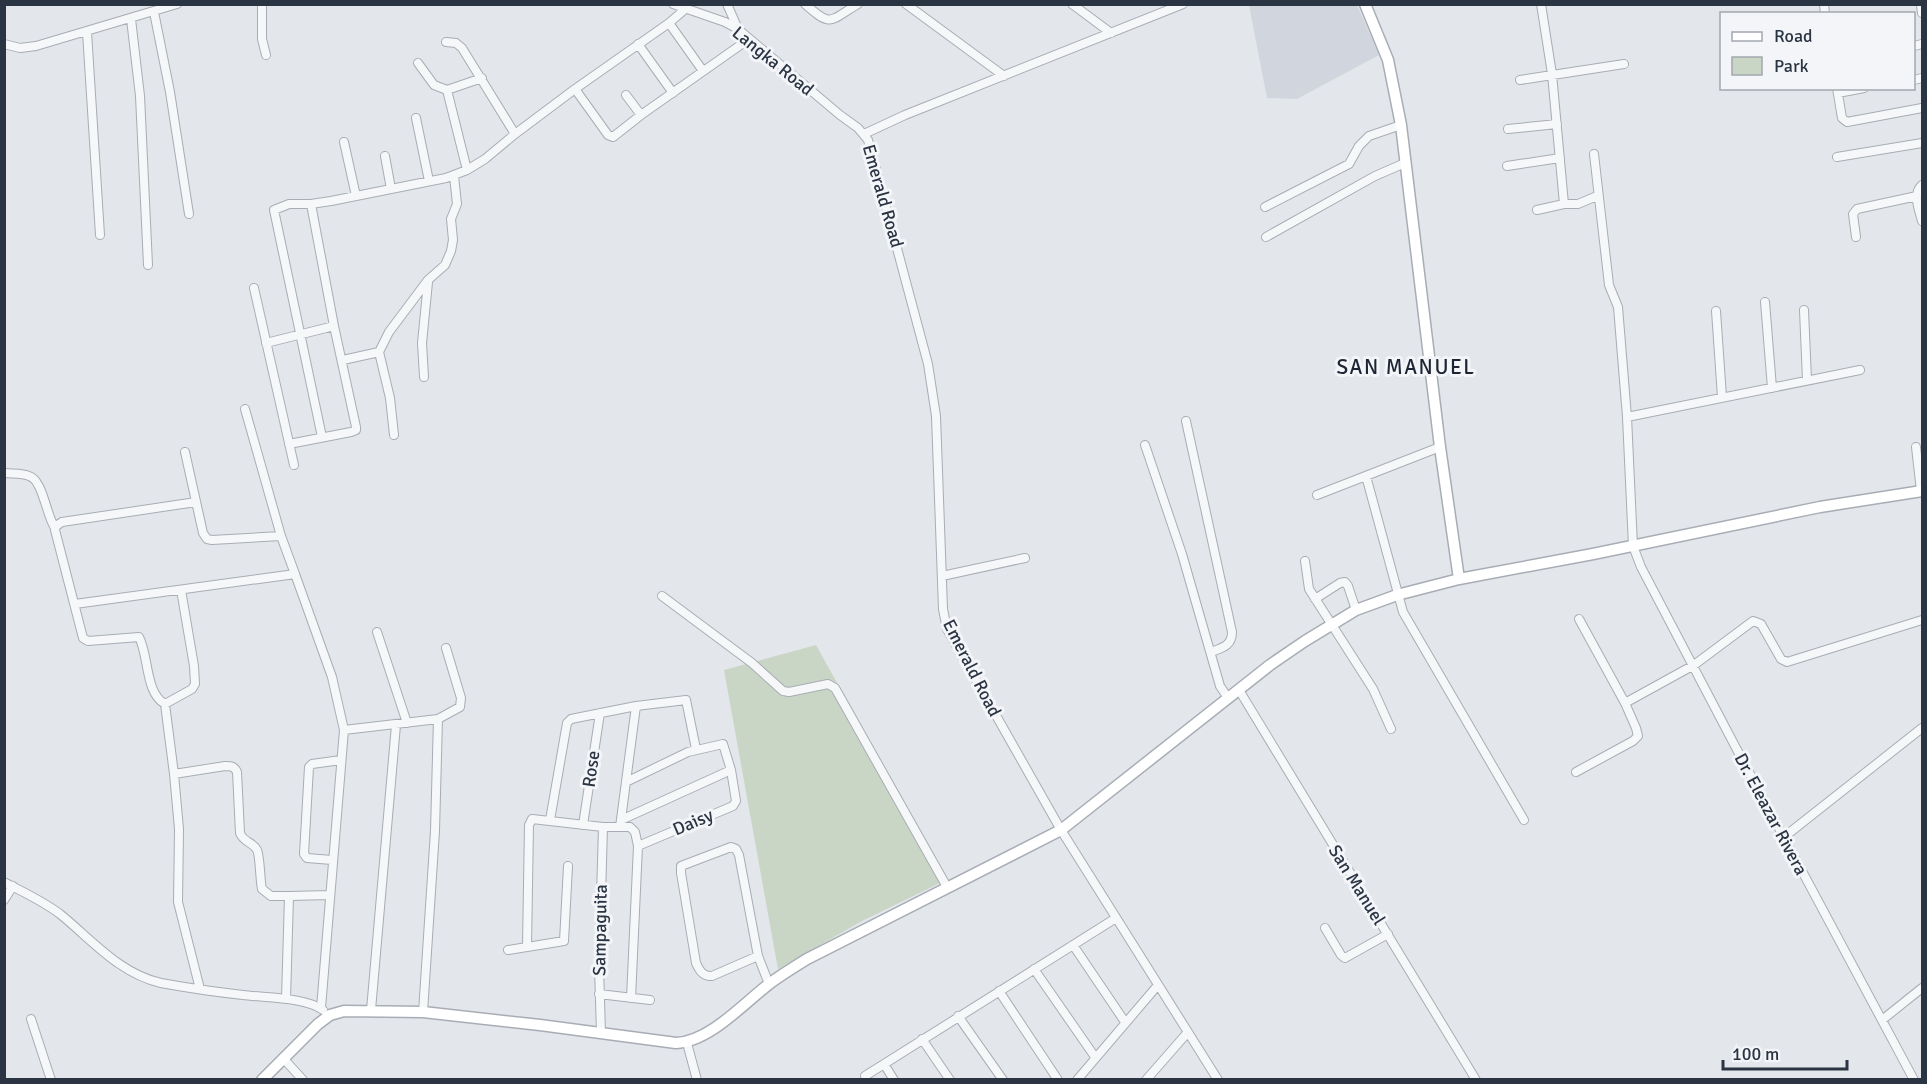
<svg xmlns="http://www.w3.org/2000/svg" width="1927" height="1084" viewBox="0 0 1927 1084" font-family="Signika,sans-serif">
<rect width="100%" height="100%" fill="#e3e6eb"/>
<path fill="#d1d5dd" d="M1249,5H1357L1379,55L1297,99L1267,98Z"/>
<path fill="#c9d5c5" d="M816,645L881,762L944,881L862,921L778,969L724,670Z"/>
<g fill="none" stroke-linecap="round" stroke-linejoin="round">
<defs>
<path id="street" d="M262,4V39L266,55
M673,4L725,22L738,29L840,115L858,128L868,140L928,364L936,416L943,609L947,629L1061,830L1218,1080
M727,4L738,29
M805,4C832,28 829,21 858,4
M906,4L1004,76
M1072,4L1111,33
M1541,4L1552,74L1564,204
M1824,4L1825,14
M1921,5L1922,13
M154,12L170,92L189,214
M131,19L140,96L148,265
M669,23L703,71
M87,32L100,235
M446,42L456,43L462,48L515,134
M4,44L20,48L36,46L177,4
M638,44L673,93
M1914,46L1922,44
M418,63L434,85L447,90L467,170
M1520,80L1624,64
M1914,80L1922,78
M1837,88L1842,118L1847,122L1922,108
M575,89L608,135L613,137L641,115L749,39
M447,90L482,78
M1838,93L1864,88
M626,95L641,115
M416,118L429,181
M1508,129L1557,124
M864,134L905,115L1183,4
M344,142L356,196
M1594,154L1609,285L1618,307L1627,417L1633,546L1641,567L1735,746L1914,1080
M385,156L391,189
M1837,157L1922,143
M1507,166L1560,158
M1265,207L1349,164L1359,146L1369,136L1401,125
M1537,210L1564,204H1578L1597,196
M1922,221C1919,209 1912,194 1922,185
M1266,237L1375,176L1405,163
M1856,237L1853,214L1857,209L1917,196
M254,288L294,465
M1765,302L1772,388
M1804,310L1807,380
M1716,311L1722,397
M266,343L334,326
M343,360L379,352
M424,377L422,343L428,282
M245,409L281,536L295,574
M1627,417L1860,370
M1186,421L1232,632C1232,646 1222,648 1211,652
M394,435L390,398L379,352L389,332L428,280L445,265L451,251L453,240L451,219L457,204L454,176
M322,437L274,210L289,204H311L331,201L446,178L467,170L485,159L515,134L575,89L669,23L683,11L687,5
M289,444L351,432L356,430V427L334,326L311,204
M1145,445L1182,554L1220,686L1228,698
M1916,447L1921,491
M185,452L203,533L207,539L212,540L281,536
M4,473C12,474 22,473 29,476C43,480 46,515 55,528
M1366,476L1403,612L1524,820
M1317,495L1440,447
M196,502L62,522L56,526L55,530L83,638L88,641L139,637C149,656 145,693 165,704L174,774L179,829L178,902L200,989
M1305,561L1309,589L1373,689L1391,729
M942,576L1025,558
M662,596L752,663L783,691L789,692L828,684L835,688L947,887
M1315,599L1340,583L1345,582L1348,586L1356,610
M75,604L295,574L332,677L344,730L321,1008
M377,632L407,723
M1239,690L1476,1080
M1625,703L1694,665L1753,621L1761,624L1781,659L1787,662L1922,620
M165,704L192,689L195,684L194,666L181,590
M344,730L438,719L460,707L461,698L446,648
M1576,772L1633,741L1638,736L1636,728L1625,703L1579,619
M174,774L225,766C231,766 234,766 237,772L240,833C243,842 253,842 257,850C260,855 260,881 262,889L271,896H289
M626,782L688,752L723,744L731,770L736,801L733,806L638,846L631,998
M550,820L567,723L571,719L636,706L686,700L696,749
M621,820L731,770
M583,825L600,713
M620,827L636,706
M1784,837L1922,728
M332,860L307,858L304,854L309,767L312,764L341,760
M4,882C23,892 43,901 60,914C92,940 120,974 161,983C188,988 216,992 243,995C266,998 305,997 323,1010
M4,900L13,886
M1325,928L1341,955L1345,958L1388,934
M1073,945L1125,1022
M527,947L564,941L568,866
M508,950L527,947L529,825L532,819L603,827H630L635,832L638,846
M758,956L712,976C703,977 699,970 696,963L681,873V866L731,847L736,849L739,855L758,956L769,984
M1034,969L1095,1057
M999,991L1058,1080
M599,994L650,1000
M286,999L289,896L330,895
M371,1010L396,725
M423,1012L435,831L438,719
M958,1016L1003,1080
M31,1019L51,1080
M1882,1020L1922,988
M601,1033L599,967L603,827
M922,1039L950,1080
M687,1043L697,1080
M283,1058L303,1080
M884,1064L894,1080
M865,1076L1116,918
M1077,1080L1158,985
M1146,1080L1188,1032"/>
<path id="secondary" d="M1365,4L1388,60L1401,125L1440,447L1459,579
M262,1080L318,1024L330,1015L344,1011L423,1012L540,1025L676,1043C709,1042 743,1004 769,984C781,975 794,967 807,959L1061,830L1270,665L1305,641L1356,610L1397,595L1459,579L1593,554L1820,507L1922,491"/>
</defs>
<use href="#street" stroke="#a8adb5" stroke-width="10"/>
<use href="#secondary" stroke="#a8adb5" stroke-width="13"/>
<use href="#street" stroke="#f6f7f9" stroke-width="8"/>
<use href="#secondary" stroke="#fff" stroke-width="10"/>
</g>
<g text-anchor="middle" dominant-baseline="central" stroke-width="6" stroke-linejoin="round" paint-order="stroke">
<g font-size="18" fill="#2b3443" stroke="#f3f5f8">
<text transform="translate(773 61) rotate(39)">Langka Road</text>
<text transform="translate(883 196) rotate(74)">Emerald Road</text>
<text transform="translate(972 668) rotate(63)">Emerald Road</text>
<text transform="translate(591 769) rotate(-82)">Rose</text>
<text transform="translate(1771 814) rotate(62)">Dr. Eleazar Rivera</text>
<text transform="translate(693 822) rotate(-23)">Daisy</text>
<text transform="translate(1357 885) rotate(58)">San Manuel</text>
<text transform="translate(600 930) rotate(-89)">Sampaguita</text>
</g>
<g font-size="21" letter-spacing="1.5" fill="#1d2534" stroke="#f3f5f8">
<text x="1406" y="367">SAN MANUEL</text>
</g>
</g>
<rect width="1927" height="1084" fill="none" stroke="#2b3443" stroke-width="12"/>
<rect x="1720" y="12" width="195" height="78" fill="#f3f5f8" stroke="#a3a8b0" stroke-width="1.5"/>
<rect x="1732" y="32" width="30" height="9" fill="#ffffff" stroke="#a3a8b0" stroke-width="1.5"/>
<text x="1774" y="42" font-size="18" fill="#2b3443">Road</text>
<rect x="1732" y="57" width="30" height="18" fill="#c9d5c5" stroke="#a3a8b0" stroke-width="1.5"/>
<text x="1774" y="72" font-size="18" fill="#2b3443">Park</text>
<path d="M1723 1060v9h124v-9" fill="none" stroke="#2b3443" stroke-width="3"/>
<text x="1732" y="1060" font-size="18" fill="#2b3443" stroke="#f3f5f8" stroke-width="4.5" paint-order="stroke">100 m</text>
</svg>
